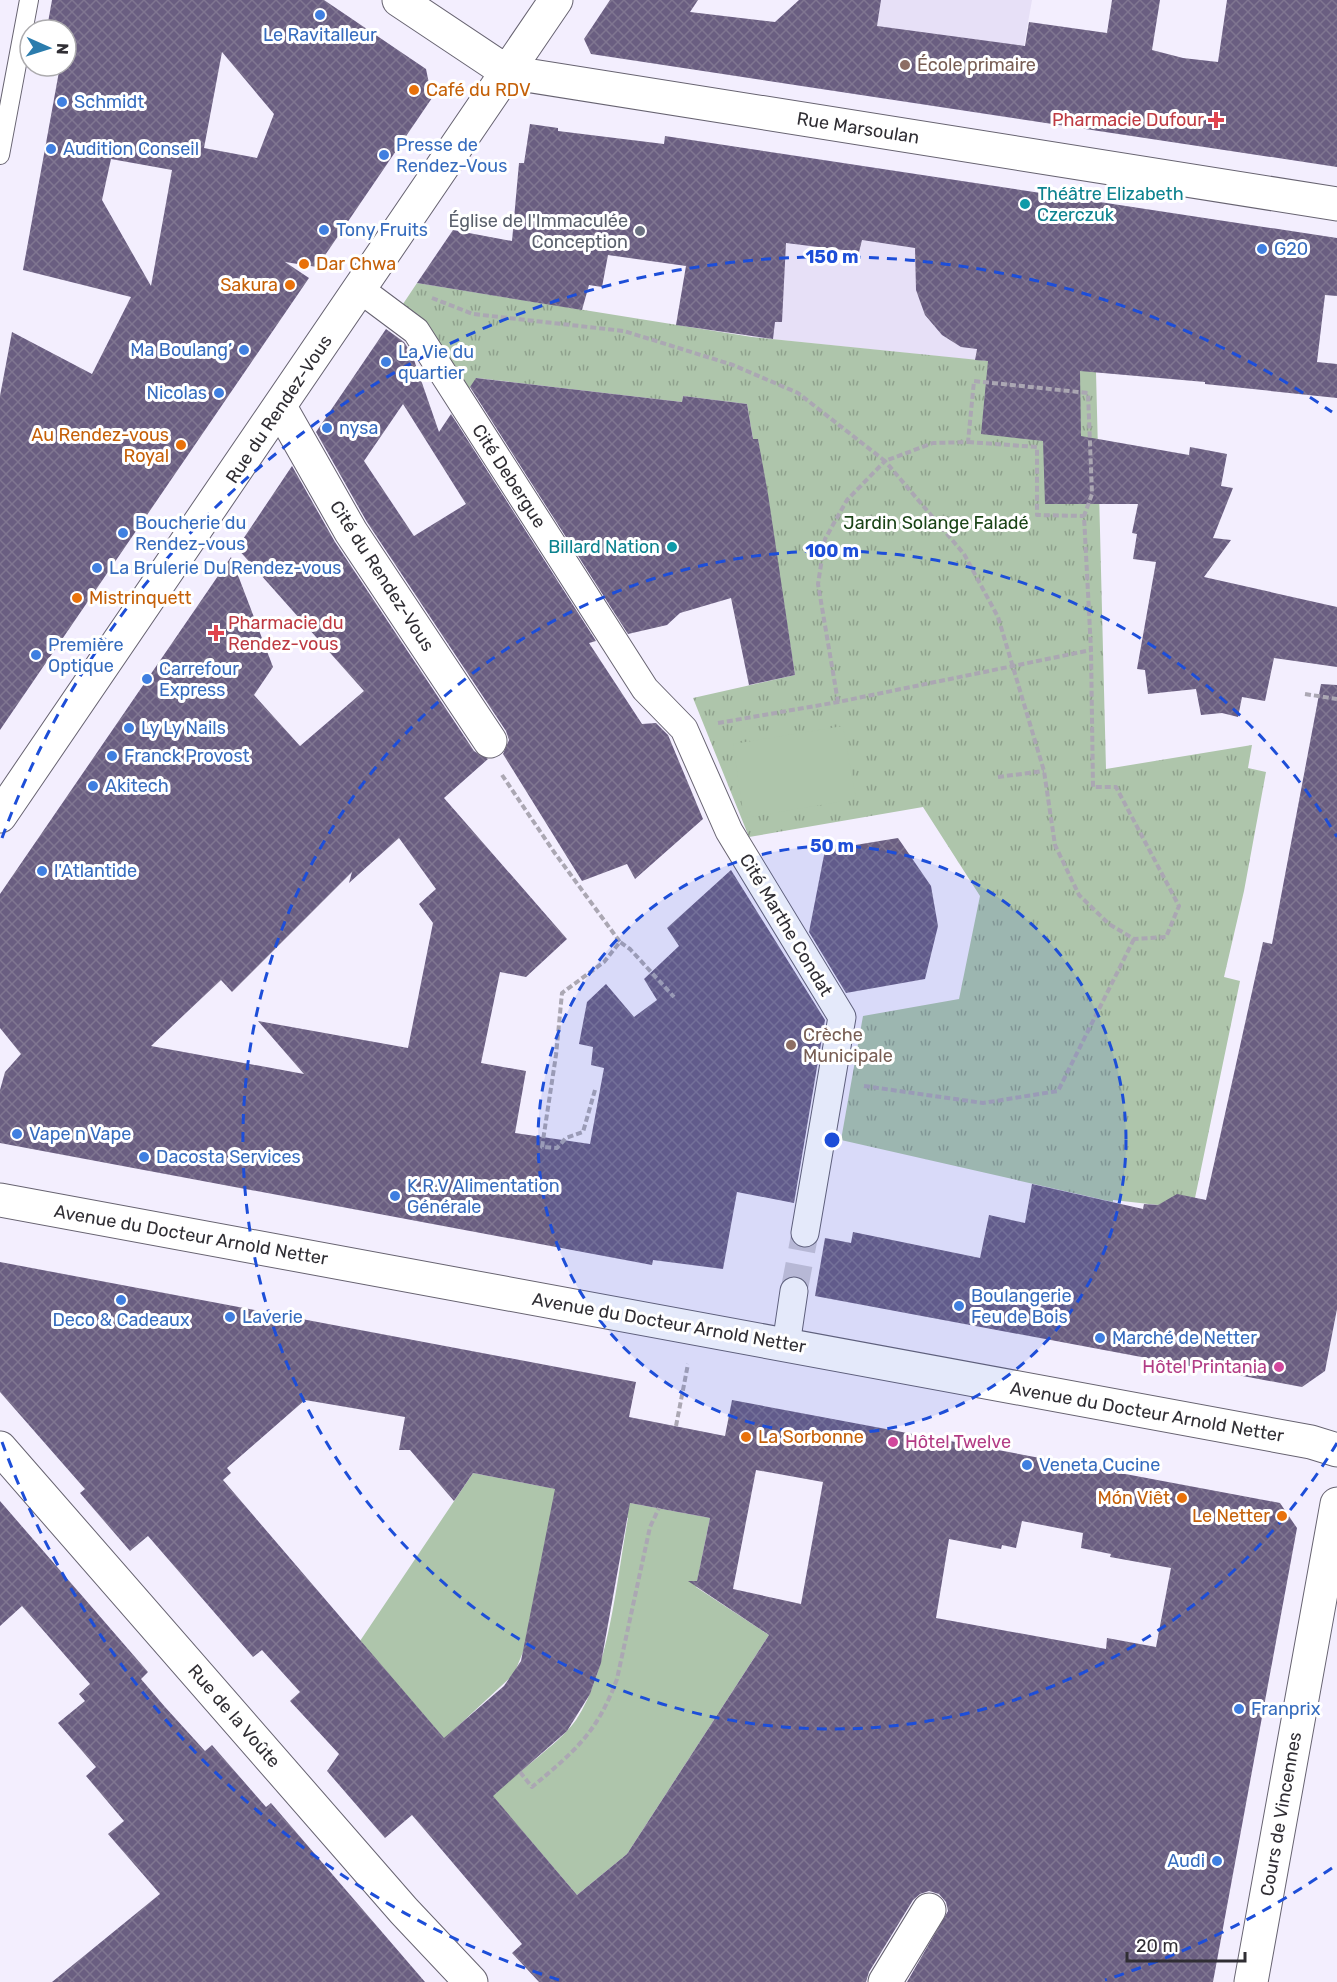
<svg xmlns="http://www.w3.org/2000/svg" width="1337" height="1982" viewBox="0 0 1337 1982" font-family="Rubik,sans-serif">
<defs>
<pattern id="grass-tufts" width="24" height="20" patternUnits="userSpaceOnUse" patternTransform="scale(1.5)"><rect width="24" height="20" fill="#aec5ab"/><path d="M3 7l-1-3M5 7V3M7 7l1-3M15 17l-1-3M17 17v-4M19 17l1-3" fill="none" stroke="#8ea08c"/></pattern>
<pattern id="building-cross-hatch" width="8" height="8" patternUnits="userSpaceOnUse" patternTransform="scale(1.5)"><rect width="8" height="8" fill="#6a5e81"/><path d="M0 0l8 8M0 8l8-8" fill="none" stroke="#807691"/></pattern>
</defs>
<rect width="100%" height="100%" fill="#f3eefe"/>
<path fill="#e7e0f7" d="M801,0H1032L1011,118L788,84Z
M779,153L1002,187L975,360L752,337Z"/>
<path fill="url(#grass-tufts)" d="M417,283L752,337L1096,372L1106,769L1252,745L1248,768L1266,772L1244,891L1224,977L1240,981L1195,1198L1158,1205L1113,1200V1202L841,1140L863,1016L959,999L980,896L923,807L749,837L693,698L795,675L758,440L753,439L747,404L683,396L682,402L477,378L468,390L422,318L401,307Z"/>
<path fill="#aec5ab" d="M843,726L856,799L744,818L733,744Z
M473,1473L561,1490L525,1647L514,1674L457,1727L447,1742L360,1641Z
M625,1502L710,1518L696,1587L769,1635L627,1854L577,1895L489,1792C508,1783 521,1771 537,1758C551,1746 565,1735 576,1720C609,1671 617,1577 628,1518L623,1516Z"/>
<path fill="url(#building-cross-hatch)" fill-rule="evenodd" d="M52,0H324L426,69L432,98L317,267L285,262L309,278L0,730V396L12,332L92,374L131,297L23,270L60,66H66V30L47,28ZM222,52L274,114L257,158L204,148ZM111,159L172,170L151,286L102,200Z
M610,0H698L690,12L775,22L799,0H881L877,26L1025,46L1029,22L1107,33L1112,0H1160L1152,50L1183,58L1218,62L1227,0H1337V167L591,54L584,39Z
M530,124L558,128V131L664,144L665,136L1337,238V296L1325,295L1317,362L1337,364V398L1205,384V382L1080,371L1081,436L1189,455L1190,447L1227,454L1221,486L1233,488L1213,538L1231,540L1204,577L1337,607V667L1274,658L1265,701L1242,697L1238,717L1222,713L1201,715L1196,689L1148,694L1145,670L1137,669L1156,562L1133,559L1137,534L1132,533L1138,504H1045L1043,441L981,434L988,361L975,360L977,349L961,347L942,335L925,315L916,290L915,248L862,240L859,252L786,243L782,322H775L773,339L676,325L686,266L608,255L602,287L589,285L582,310L417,283L453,230L512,241L519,163H524Z
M386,329L404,342L412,354L439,432L451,414L596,641L589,643L642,724L656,723L668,735L703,819L635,879L627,864L582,881L503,754L509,740L506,731L367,522L316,432ZM403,404L466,504L414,536L364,461Z
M476,378L682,402L683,396L747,404L753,439H758L768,494L795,675L749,685L731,598L680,613L667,625L628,634L470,387Z
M292,466L335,542L474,751L488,759L444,798L567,939L526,977L500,972L481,1063L526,1071L515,1133L590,1144L604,1068L591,1065L593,1047L579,1044L587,1002L606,984L634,1017L657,1000L644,979L679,946L667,928L731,870L825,1020L794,1203L737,1192L723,1269L653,1260L652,1265L0,1143V1090L5,1072L21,1054L0,1028V894L231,557L273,667L254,695L300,746L364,691L237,548ZM399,838L436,889L419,904L433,923L408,1048L258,1021L304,1074L151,1046L221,980L232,992L352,872L349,883Z
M1321,684L1337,685V1309L1325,1371L1302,1387L815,1296L825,1238L851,1243L853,1232L980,1258L989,1215L1025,1223L1032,1184L1143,1209L1144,1204L1158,1205L1177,1194L1206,1200L1263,942L1272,944Z
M898,838L931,886L938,926L925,979L846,993L809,932L825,850Z
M0,1262L636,1382L629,1417L725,1436L732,1400L1280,1503L1297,1528L1213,1982H907L948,1911L946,1902L939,1894L929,1891L920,1894L913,1900L869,1972L866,1982H539L512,1953L522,1944L412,1815L385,1838L327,1771L339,1754L290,1701L300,1692L262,1650L253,1657L148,1536L130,1551L80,1493L85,1489L0,1392ZM305,1400L405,1417L399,1450H410L454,1501L473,1473L555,1489L521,1661L504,1686L444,1738L223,1480L231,1473L227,1468ZM756,1470L823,1482L801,1604L733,1589ZM630,1503L710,1518L697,1581H688L769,1635L627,1854L577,1895L493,1796L567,1731L590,1694L601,1663ZM1022,1521L1083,1533L1081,1548L1111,1554L1110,1557L1171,1568L1156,1647L1107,1638L1106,1649L936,1618L949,1539L1001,1549L1002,1545L1016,1548Z
M0,1501L148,1672L141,1679L165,1707L205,1751L212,1745L266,1807L271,1803L425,1982H52L160,1894L108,1834L124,1821L86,1776L96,1767L58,1723L85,1701L79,1694L90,1684L22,1606L0,1626Z"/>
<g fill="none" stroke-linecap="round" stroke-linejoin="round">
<path stroke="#ccc8d6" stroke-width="27" stroke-dasharray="27 14" stroke-linecap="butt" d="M794,1291L805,1233"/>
<defs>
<path id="service" d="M0,155L29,0"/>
<path id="pedestrian" d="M361,290L416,331L645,689L684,729L729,831L842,1017L805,1233
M786,1345L794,1291"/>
<path id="minor" d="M399,0L507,72L1337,204
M280,407L351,532L490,741
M0,816L556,0
M0,1448L404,1911L471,1982
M885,1982L929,1910
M1251,1982L1337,1504"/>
<path id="tertiary" d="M0,1200L1311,1442L1337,1450"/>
</defs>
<use href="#service" stroke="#676371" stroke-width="20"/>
<use href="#pedestrian" stroke="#676371" stroke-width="29"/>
<use href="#minor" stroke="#676371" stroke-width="35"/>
<use href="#tertiary" stroke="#676371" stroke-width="35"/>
<path stroke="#aba7b3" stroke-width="4" stroke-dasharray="6 3" stroke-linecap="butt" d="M432,298L473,314L624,331L733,365L798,393L885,461L933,443L968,442L974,381L1088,393L1092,494L1084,516L1091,650L1093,787H1116L1179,906L1166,937L1134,939L1109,924L1079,895L1055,845L1044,771L998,617L964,554L885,461L847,500L825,539L818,584L838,702
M968,442L1037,447V515L1084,516
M1305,694L1337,699
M718,723L838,702L1091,650
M502,775L554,852L620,942
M998,777L1044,771
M864,1086L983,1103L1058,1091L1134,939
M595,1090L583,1132L566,1138L557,1148L542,1147L556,1055L562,993L604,962L620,942L630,949L674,997
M676,1426L688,1364
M520,1772L532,1787C575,1751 597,1733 617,1679L650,1527L659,1508"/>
<use href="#service" stroke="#fff" stroke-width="18"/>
<use href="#pedestrian" stroke="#fff" stroke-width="27"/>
<use href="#minor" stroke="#fff" stroke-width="33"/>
<use href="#tertiary" stroke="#fff" stroke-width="33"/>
</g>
<circle cx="832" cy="1140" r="294" fill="#1d4ed8" fill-opacity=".12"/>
<g fill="none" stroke="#1d4ed8" stroke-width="3" stroke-dasharray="10 8">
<circle cx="832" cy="1140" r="294"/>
<path d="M1337 1443A589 589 0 1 1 1337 837"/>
<path d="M1332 1868A883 883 0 0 1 1105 1980M559 1980A883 883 0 0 1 2 1442M2 838A883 883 0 0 1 1332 412"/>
</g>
<g fill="#3f7fe0" stroke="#fff" stroke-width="2">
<circle cx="320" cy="15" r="6"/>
<circle cx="62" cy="102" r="6"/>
<circle cx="51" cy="149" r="6"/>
<circle cx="384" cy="155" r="6"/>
<circle cx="324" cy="230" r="6"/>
<circle cx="1262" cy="249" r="6"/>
<circle cx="244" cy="350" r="6"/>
<circle cx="386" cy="362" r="6"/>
<circle cx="219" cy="393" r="6"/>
<circle cx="327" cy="428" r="6"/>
<circle cx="123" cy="533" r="6"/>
<circle cx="97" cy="568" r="6"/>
<circle cx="36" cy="655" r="6"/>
<circle cx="147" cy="679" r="6"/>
<circle cx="129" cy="728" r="6"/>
<circle cx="112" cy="756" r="6"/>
<circle cx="93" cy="786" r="6"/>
<circle cx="42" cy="871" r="6"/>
<circle cx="17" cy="1134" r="6"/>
<circle cx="144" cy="1157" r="6"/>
<circle cx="395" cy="1196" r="6"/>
<circle cx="121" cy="1300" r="6"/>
<circle cx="959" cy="1306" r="6"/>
<circle cx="230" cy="1317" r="6"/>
<circle cx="1100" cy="1338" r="6"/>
<circle cx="1027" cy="1465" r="6"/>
<circle cx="1239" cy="1709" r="6"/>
<circle cx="1217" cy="1861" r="6"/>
</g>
<g fill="#8d6e63" stroke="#fff" stroke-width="2">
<circle cx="905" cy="65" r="6"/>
<circle cx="791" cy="1045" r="6"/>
</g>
<g fill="#e8710a" stroke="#fff" stroke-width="2">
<circle cx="414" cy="90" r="6"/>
<circle cx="304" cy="264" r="6"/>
<circle cx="290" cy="285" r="6"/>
<circle cx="181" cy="445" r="6"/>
<circle cx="77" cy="598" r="6"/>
<circle cx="746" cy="1437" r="6"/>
<circle cx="1182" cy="1498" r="6"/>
<circle cx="1282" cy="1516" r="6"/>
</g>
<g fill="#e0444e" stroke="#fff" stroke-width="2">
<path d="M1213 111h6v6h6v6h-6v6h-6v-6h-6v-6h6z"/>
<path d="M213 624h6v6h6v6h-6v6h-6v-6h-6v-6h6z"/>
</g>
<g fill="#0f9aa8" stroke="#fff" stroke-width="2">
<circle cx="1025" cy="204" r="6"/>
<circle cx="672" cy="547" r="6"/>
</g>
<circle fill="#6b7280" stroke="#fff" stroke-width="2" cx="640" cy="231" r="6"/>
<g fill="#d1479c" stroke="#fff" stroke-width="2">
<circle cx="1279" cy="1367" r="6"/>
<circle cx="893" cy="1442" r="6"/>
</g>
<g text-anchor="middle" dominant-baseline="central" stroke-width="6" stroke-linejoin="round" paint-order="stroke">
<g font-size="18" fill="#366cbe" stroke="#fff" text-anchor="start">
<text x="320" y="35" text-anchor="middle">Le Ravitalleur</text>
<text x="74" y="102">Schmidt</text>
<text x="396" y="145">Presse de<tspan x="396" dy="21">Rendez-Vous</tspan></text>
<text x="63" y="149">Audition Conseil</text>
<text x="336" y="230">Tony Fruits</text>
<text x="1274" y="249">G20</text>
<text x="232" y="350" text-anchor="end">Ma Boulang’</text>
<text x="398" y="352">La Vie du<tspan x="398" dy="21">quartier</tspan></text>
<text x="207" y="393" text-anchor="end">Nicolas</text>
<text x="339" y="428">nysa</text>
<text x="135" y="523">Boucherie du<tspan x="135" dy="21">Rendez-vous</tspan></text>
<text x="109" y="568">La Brulerie Du Rendez-vous</text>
<text x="48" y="645">Première<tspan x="48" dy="21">Optique</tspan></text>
<text x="159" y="669">Carrefour<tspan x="159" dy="21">Express</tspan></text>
<text x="141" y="728">Ly Ly Nails</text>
<text x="124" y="756">Franck Provost</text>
<text x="105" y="786">Akitech</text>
<text x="54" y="871">l'Atlantide</text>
<text x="29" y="1134">Vape n Vape</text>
<text x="156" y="1157">Dacosta Services</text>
<text x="407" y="1186">K.R.V Alimentation<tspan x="407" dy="21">Générale</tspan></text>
<text x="971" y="1296">Boulangerie<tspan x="971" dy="21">Feu de Bois</tspan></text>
<text x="242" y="1317">Laverie</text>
<text x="121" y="1320" text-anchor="middle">Deco &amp; Cadeaux</text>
<text x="1112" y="1338">Marché de Netter</text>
<text x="1039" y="1465">Veneta Cucine</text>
<text x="1251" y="1709">Franprix</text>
<text x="1205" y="1861" text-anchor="end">Audi</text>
</g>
<g font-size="18" fill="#785e54" stroke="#fff" text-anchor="start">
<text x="917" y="65">École primaire</text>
<text x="803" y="1035">Crèche<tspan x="803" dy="21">Municipale</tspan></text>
</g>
<g font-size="18" fill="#c56008" stroke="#fff" text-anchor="start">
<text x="426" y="90">Café du RDV</text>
<text x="316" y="264">Dar Chwa</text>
<text x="278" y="285" text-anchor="end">Sakura</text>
<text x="169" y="435" text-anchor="end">Au Rendez-vous<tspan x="169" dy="21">Royal</tspan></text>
<text x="89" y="598">Mistrinquett</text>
<text x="758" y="1437">La Sorbonne</text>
<text x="1170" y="1498" text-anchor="end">Món Viêt</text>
<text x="1270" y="1516" text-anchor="end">Le Netter</text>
</g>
<g font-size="18" fill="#be3a42" stroke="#fff" text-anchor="end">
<text x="1204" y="120">Pharmacie Dufour</text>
<text x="228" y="623" text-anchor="start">Pharmacie du<tspan x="228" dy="21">Rendez-vous</tspan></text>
</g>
<g font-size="18" fill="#302e34" stroke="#fff">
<text transform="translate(858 128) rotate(9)">Rue Marsoulan</text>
<text transform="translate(279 409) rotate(-56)">Rue du Rendez-Vous</text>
<text transform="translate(509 476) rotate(57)">Cité Debergue</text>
<text transform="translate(382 576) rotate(57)">Cité du Rendez-Vous</text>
<text transform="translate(786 925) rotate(59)">Cité Marthe Condat</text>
<text transform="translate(191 1235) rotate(10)">Avenue du Docteur Arnold Netter</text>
<text transform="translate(669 1323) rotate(10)">Avenue du Docteur Arnold Netter</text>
<text transform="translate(1147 1412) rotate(10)">Avenue du Docteur Arnold Netter</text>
<text transform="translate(234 1716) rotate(49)">Rue de la Voûte</text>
<text transform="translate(1281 1814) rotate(-80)">Cours de Vincennes</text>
</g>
<g font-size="18" fill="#0d838f" stroke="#fff" text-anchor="start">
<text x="1037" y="194">Théâtre Elizabeth<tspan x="1037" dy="21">Czerczuk</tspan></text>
<text x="660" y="547" text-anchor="end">Billard Nation</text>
</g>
<g font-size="18" fill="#5b616d" stroke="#fff" text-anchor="end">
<text x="628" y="221">Église de l'Immaculée<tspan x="628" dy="21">Conception</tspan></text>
</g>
<g font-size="18" fill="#1a4417" stroke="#fff">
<text x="936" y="523">Jardin Solange Faladé</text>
</g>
<g font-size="18" fill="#b23c85" stroke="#fff" text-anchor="end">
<text x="1267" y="1367">Hôtel Printania</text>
<text x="905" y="1442" text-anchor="start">Hôtel Twelve</text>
</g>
</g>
<circle cx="832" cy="1140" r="9" fill="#1d4ed8" stroke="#fff" stroke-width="3"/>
<g font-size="18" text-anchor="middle" font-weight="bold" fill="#1d4ed8" stroke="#fff" stroke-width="6" stroke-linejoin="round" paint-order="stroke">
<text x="832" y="263">150 m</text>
<text x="832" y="557">100 m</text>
<text x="832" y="852">50 m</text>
</g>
<g transform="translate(48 48) rotate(93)"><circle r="28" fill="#ffffff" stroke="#acabae" stroke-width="1.5"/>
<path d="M0-4.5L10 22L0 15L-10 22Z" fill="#2b7cad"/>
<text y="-9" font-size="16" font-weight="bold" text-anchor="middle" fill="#302e34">N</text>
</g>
<path d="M1127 1952v9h118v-9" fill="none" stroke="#302e34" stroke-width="3"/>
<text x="1136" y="1952" font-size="18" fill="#302e34" stroke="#ffffff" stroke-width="4.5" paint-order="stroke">20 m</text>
</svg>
